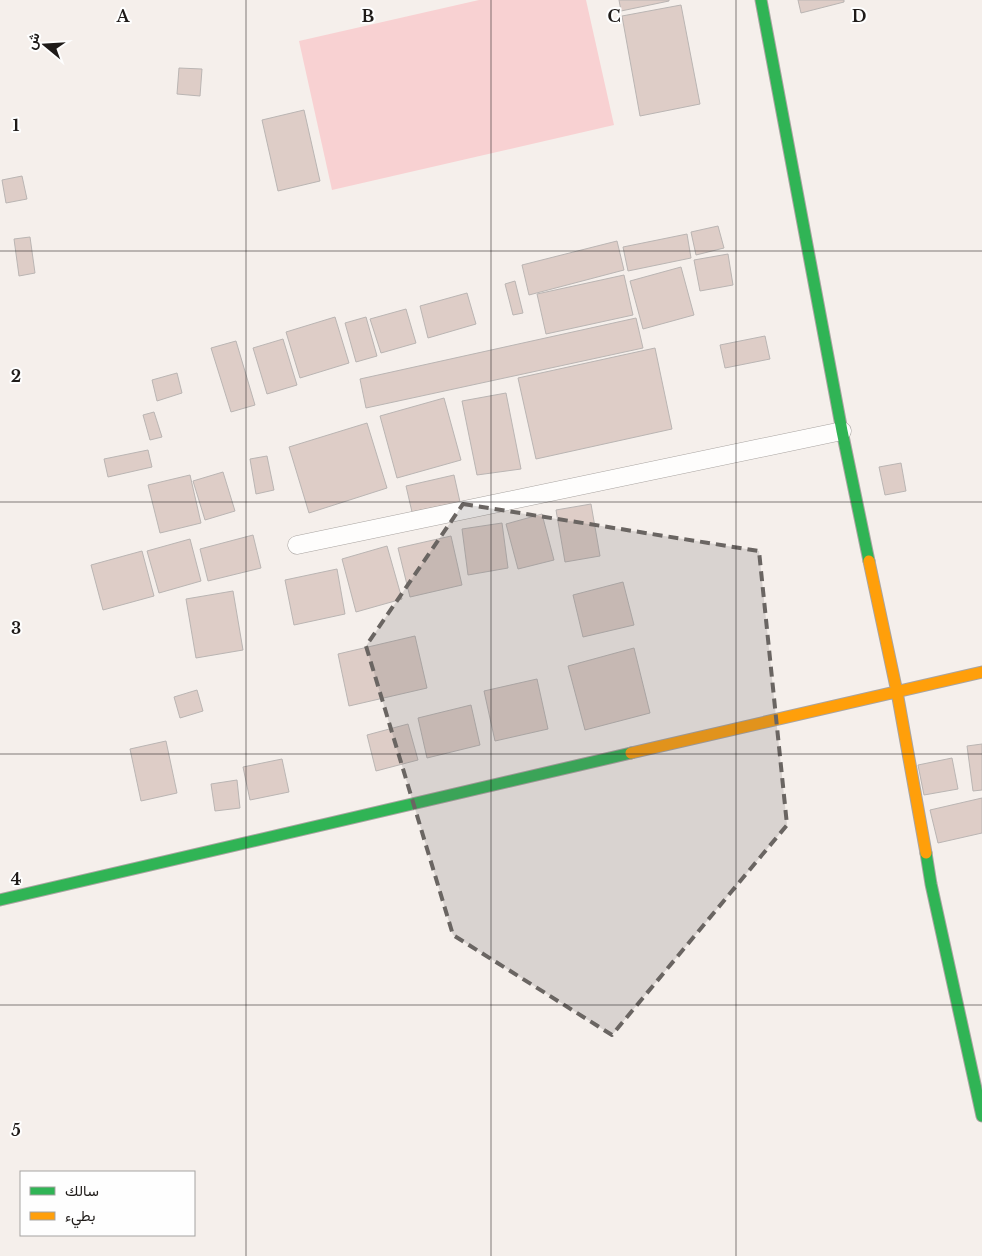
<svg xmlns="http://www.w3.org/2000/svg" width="982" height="1256" viewBox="0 0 982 1256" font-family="'Libre Baskerville',Vazirmatn,serif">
<rect width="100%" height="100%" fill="#f5efeb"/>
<path fill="#f8d1d2" d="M479,0H586L614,125L332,190L299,41Z"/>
<path fill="#decdc7" stroke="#bab5b3" d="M619,0H669V1L621,11Z
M798,0H844V2L801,13Z
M681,5L700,104L640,116L622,16Z
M179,68L202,69L200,96L177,94Z
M304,110L320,181L278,191L262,120Z
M22,176L27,199L6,203L2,180Z
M718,226L724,248L696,255L691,232Z
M687,234L691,258L628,271L623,247Z
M30,237L35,273L19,276L14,239Z
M617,241L624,270L529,295L522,265Z
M728,254L733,285L700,291L694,260Z
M681,267L694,315L643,329L630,281Z
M624,275L633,315L546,334L537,294Z
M515,281L523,313L513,315L505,284Z
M467,293L476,324L428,338L420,306Z
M406,309L416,343L381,353L370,319Z
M335,317L349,363L300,378L286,332Z
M366,317L377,356L356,362L345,323Z
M636,318L643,348L366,408L360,379Z
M765,336L770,359L725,368L720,345Z
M283,339L297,385L267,394L253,348Z
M236,341L255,405L231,412L211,348Z
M655,348L672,429L536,459L518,378Z
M177,373L182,393L157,401L152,380Z
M506,393L521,469L477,475L462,401Z
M444,398L461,460L397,478L380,416Z
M154,412L162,437L150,440L143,415Z
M367,423L387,488L309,513L289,447Z
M148,450L152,467L108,477L104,459Z
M267,456L274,490L256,494L250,459Z
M901,463L906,491L885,495L879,467Z
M223,472L235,511L205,520L193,481Z
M190,475L201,523L160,533L148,485Z
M454,475L460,502L412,512L406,486Z
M591,504L600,556L565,562L556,510Z
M542,514L554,560L518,569L506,524Z
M502,523L508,568L468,575L462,529Z
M253,535L261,568L208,581L200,549Z
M451,536L462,585L410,597L398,548Z
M190,539L201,581L159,593L147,551Z
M387,546L402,599L356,612L342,559Z
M142,551L154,596L103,610L91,565Z
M337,569L345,614L294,625L285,580Z
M623,582L634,625L583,637L573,595Z
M233,591L243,650L196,658L186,599Z
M415,636L427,688L349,706L338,654Z
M634,648L650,713L585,730L568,666Z
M537,679L548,729L495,741L484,691Z
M197,690L203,711L180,718L174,697Z
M471,705L480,745L427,758L418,718Z
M408,724L418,760L376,771L367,735Z
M166,741L177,793L141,801L130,749Z
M982,744V790L973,791L967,746Z
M952,758L958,789L924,795L918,765Z
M282,759L289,792L250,800L243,767Z
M237,780L240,808L215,811L211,784Z
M982,798V833L938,843L930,810Z"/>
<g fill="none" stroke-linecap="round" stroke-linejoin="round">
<defs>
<path id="lane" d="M297,545L842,431"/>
<path id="fast" d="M761,0L842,431L869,561
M926,853L931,884L982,1116
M0,900L631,753"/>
<path id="slow" d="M869,561L897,692L926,853
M631,753L982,672"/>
</defs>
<use href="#lane" stroke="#a9a4a1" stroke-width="19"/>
<use href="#fast" stroke="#a9a4a1" stroke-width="13"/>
<use href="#slow" stroke="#a9a4a1" stroke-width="13"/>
<use href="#lane" stroke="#fefdfc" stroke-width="18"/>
<use href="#fast" stroke="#30b455" stroke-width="11"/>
<use href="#slow" stroke="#ff9f0a" stroke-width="11"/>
</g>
<path fill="#6a6562" fill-opacity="0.2" stroke="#6a6562" stroke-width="4" stroke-dasharray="10 6" stroke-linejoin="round" d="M463,504L759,551L787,825L612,1035L453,935L366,646Z"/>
<path fill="none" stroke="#1f1b19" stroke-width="1" stroke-opacity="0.55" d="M246,0V1256M491,0V1256M736,0V1256M0,251H982M0,502H982M0,754H982M0,1005H982"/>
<g font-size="16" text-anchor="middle" font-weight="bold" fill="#1f1b19" stroke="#fefefe" stroke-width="4" stroke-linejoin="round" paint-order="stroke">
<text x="123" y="22">A</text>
<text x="368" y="22">B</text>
<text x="614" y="22">C</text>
<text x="859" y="22">D</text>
<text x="16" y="131">1</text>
<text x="16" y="382">2</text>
<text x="16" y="634">3</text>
<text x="16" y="885">4</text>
<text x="16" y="1136">5</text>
</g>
<rect x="20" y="1171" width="175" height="65" fill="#fefefe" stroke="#a5a3a2"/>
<rect x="30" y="1187" width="25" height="8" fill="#30b455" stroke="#a5a3a2"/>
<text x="65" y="1196" font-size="15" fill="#1f1b19">سالك</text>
<rect x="30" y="1212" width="25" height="8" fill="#ff9f0a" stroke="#a5a3a2"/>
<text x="65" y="1221" font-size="15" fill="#1f1b19">بطيء</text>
<g transform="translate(45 45) rotate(288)" stroke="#fefefe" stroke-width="4" paint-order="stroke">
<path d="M0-4L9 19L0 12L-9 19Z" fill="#1f1b19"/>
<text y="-8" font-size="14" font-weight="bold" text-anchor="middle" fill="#1f1b19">ش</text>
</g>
</svg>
